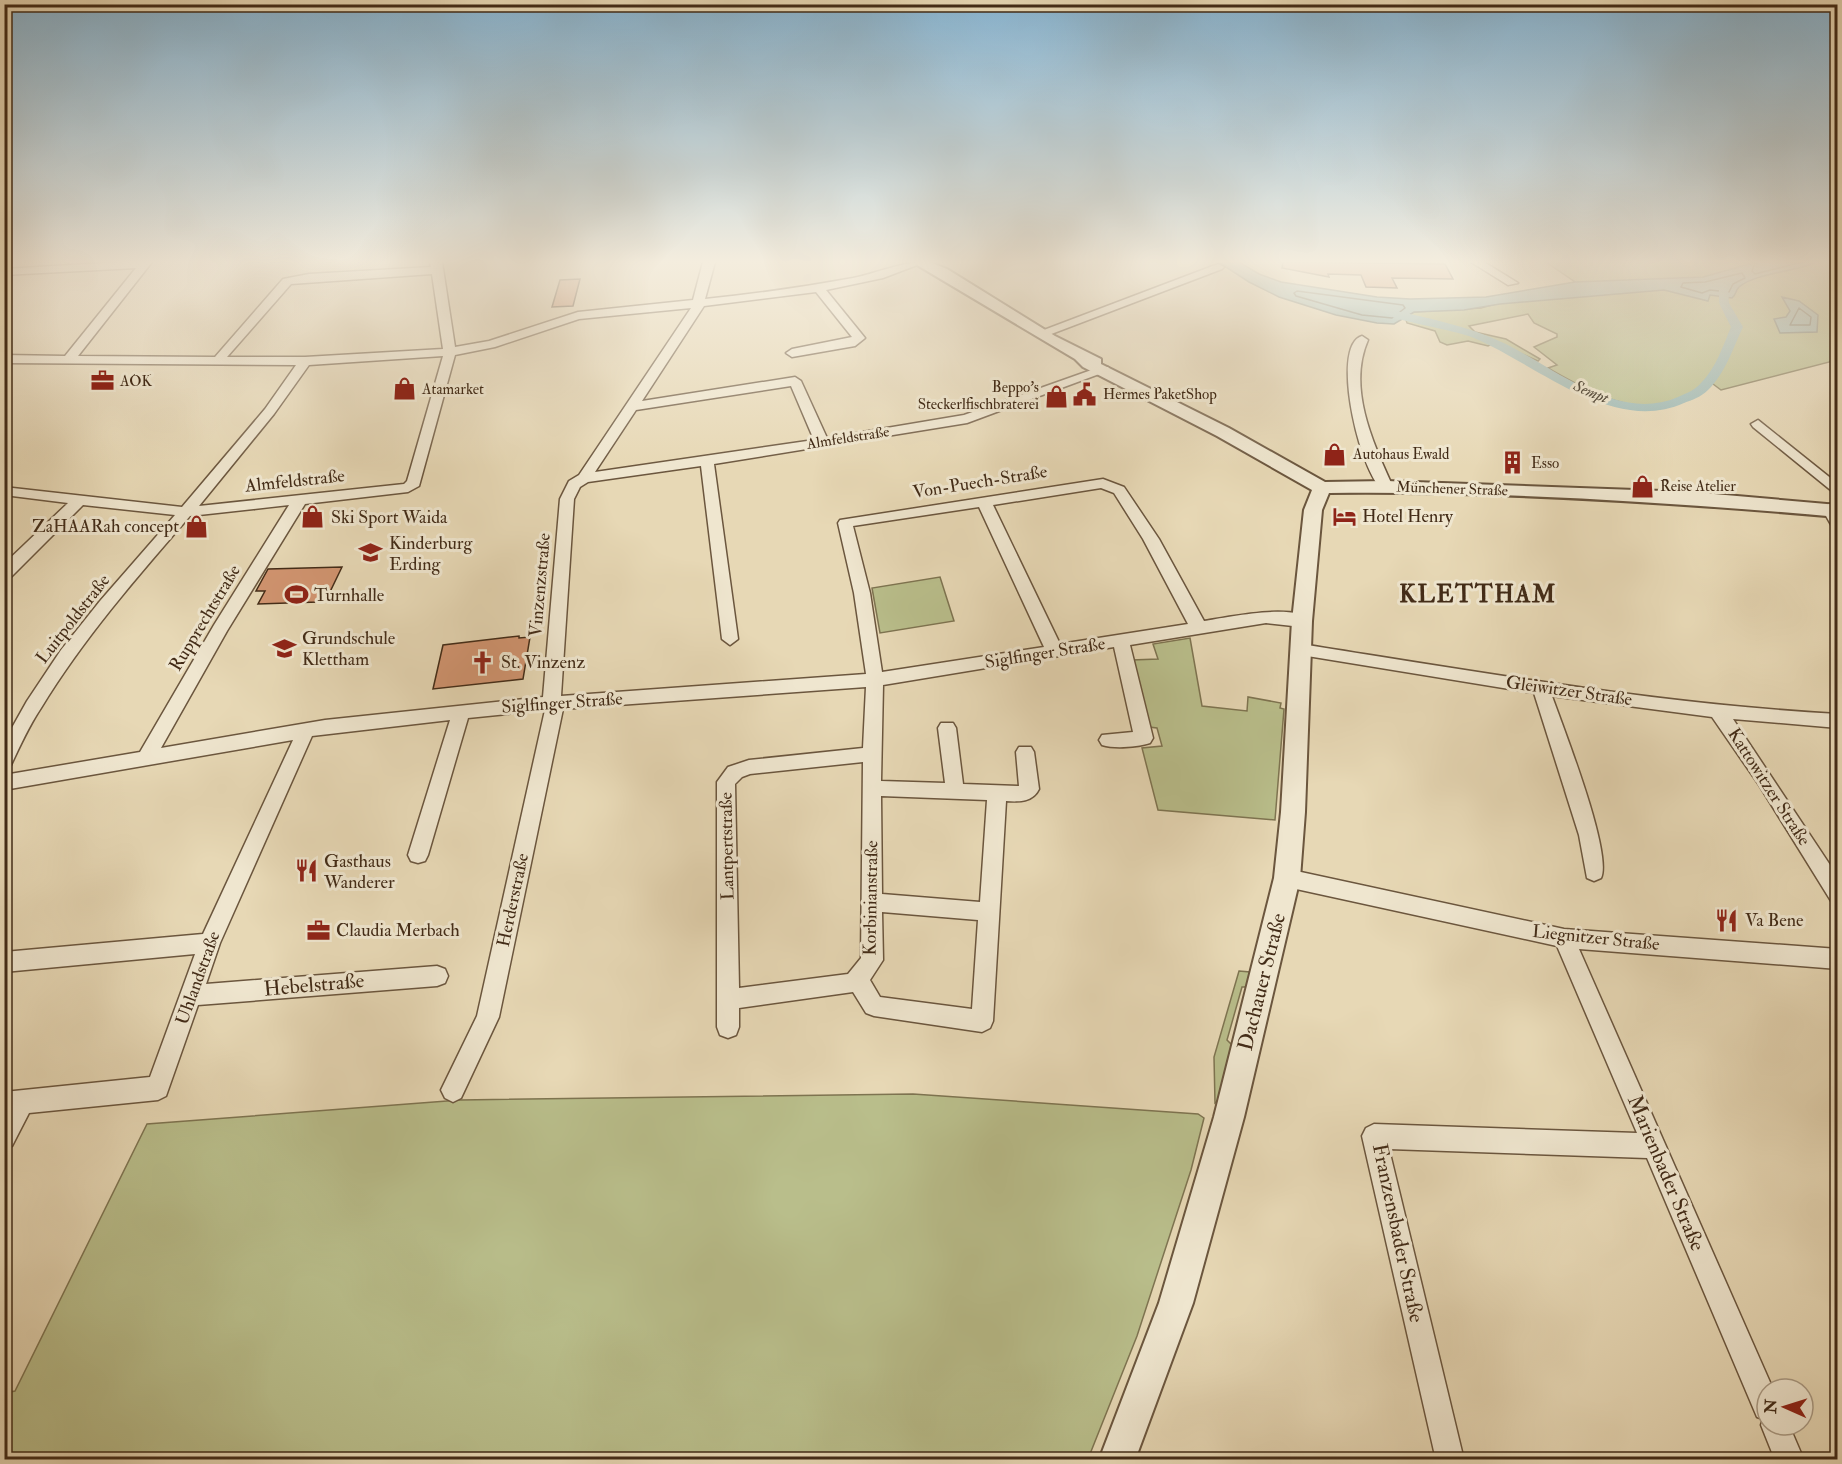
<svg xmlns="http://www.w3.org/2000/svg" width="1842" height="1464" viewBox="0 0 1842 1464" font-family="'IM FELL Double Pica',serif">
<rect width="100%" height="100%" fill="#e7d8b5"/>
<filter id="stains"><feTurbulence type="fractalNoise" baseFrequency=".00333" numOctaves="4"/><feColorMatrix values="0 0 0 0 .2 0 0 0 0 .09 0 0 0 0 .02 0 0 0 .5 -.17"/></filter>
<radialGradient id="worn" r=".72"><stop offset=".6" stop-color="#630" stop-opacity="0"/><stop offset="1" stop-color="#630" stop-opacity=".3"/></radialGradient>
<path fill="#b9be8b" stroke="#7e7451" stroke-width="1.5" d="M1546,262H1837V360L1721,390L1709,381L1708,386C1692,391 1678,401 1661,405C1623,412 1580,386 1548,368L1557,365L1534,347L1557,337V334L1534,323L1528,314L1469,326L1475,332L1506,339L1540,359L1538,361L1495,342L1488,346L1468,341L1447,345L1440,342L1435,331L1407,323L1405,317L1414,312L1481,308L1575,282Z
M940,577L954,621L880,633L872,588Z
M1190,638L1202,706L1247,711L1248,697L1281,703L1280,708L1284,709L1275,820L1158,810L1142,748L1162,746L1157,728L1149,727L1132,660L1158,659L1153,644Z
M1239,971L1250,972V987H1242L1227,1040L1234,1047L1222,1098L1215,1103L1214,1057Z
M913,1094L1198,1114L1204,1118L1191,1170L1137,1336L1088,1459L5,1460V1393L15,1391L147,1124L460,1100Z"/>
<path fill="#98b8b5" stroke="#768076" stroke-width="1.5" d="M1218,262H1239L1259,274L1281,282L1377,297L1410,299L1486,297L1575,282L1703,277L1757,262H1816C1796,272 1755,273 1739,287C1735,291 1737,294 1732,298L1710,295L1708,301L1664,290L1500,304L1464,310L1414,312L1394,324L1377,323L1336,315L1279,297L1249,282Z
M1782,297L1799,301L1818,315L1817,332L1780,333L1774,319L1786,317L1790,311Z"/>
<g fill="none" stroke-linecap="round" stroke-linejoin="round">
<path stroke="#6d7266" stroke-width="1.5" d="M1755,262L1752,271L1755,274L1802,262
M1742,273L1745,278L1733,284L1729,292L1710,290L1702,293L1681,287L1683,283L1705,282Z
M1297,291L1403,305L1405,308L1392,318L1362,315L1296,296L1294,293Z
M1799,308L1811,317L1810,325H1790Z"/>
<path fill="#98b8b5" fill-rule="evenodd" d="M1719,284L1728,286L1729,303L1743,327C1733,348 1725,374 1708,390C1701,397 1692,400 1684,403C1613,435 1536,364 1474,338C1453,329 1391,321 1379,311L1384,308C1426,318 1467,325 1506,344C1557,370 1619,423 1678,397C1687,393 1695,390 1701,383C1716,368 1723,346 1731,327L1719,303Z"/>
</g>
<path fill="#d29571" stroke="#422b17" stroke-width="1.5" d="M1283,262L1445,264L1453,279L1392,278L1397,288L1366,287L1361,275L1328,274L1329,277L1282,268Z
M580,279L573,306L552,307L560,280Z
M342,567L327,598H320L318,602L258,604L265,591H256L268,569Z
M519,636V638L530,637L523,679L433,689L443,645Z"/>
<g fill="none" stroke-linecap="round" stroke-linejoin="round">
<defs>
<path id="minor" d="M121,262H152L78,356L215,357L283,279L309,274L431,267L430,262H442L455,347L489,341L578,312L693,300L703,262H715L705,299C755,294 804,287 853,278C877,273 901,262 925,262L883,278L826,290L865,338L855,346L792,357L786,353L792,349L852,337L816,292L704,306L642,401L795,377L801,381L827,438L964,415L1100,367H1108L1110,370L967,423L714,464L738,639L730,645L722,639L701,466L588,482L580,487L574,499L561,696L866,674L854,593L838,523L840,520L1103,479L1124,487L1159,539L1204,621C1223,618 1298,602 1310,621L1302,627L1266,623L1130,645L1153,738L1150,743C1137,747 1115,749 1102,745L1099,740L1102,735L1133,732L1114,647L883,685L881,781L945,783L938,728L941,723H953L956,728L963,784L1019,786L1016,752L1019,747H1031L1034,752L1039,789C1033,802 1019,802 1006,801L993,1021L990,1028L982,1032L874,1016L866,1013L853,992L739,1008V1027L736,1035L728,1038L720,1035L717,1027V782L728,767L749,760L863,748L866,687L563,709L499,1017L461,1098L453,1102L445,1098L441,1090L477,1016L545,710L468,718L428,855L425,861L418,863L411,861L408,855L450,720L312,736L220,943L206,984L437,966L445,969L448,976L445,983L437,986L198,1005L166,1096L158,1100L29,1113L12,1146L4,1150V1092L150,1077L195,954L4,972V952L203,934L293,740L4,790V775L140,752L214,625L289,505L190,516C137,577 83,639 41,708C29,726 20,746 11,765L4,767V742L27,701L61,650L100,601L175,515L83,505L10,578L4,579V564L68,503L4,495V487L182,507L265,409L296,365L4,363V355L65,356L136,268L4,275V269ZM432,274L443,349L305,357H227L291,284ZM691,308L579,475L569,481L560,499L543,697L325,720L161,748L227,631L305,504L408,492L419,486L455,355L495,347L579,319ZM443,356L407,481L404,484L199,506L274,414L309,365ZM791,386L814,440L595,472L636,410ZM1101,488L1114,493L1143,539L1188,624L1060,644L993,505ZM979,507L1044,647L882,672L870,593L853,526ZM863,762L861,958L848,974L739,988L735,784L742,777L750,774ZM881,796L987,800L980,902L882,894ZM882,912L978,920L972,1009L880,997L870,980L883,960Z
M1471,262H1484L1518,283L1508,285Z
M1218,264L1224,267L1222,269L1046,336L1036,333Z
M1362,336L1368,340C1347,388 1373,443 1393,487L1386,491C1363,486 1328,346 1362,336Z
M1758,420L1838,484V496L1753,427L1751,424Z
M1829,504L1834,506L1838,511V530L1833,528L1822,509Z
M1301,644C1479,672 1658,704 1838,714V728L1733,719L1838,877V904L1831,901L1759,785L1712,717L1552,696C1563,727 1613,854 1601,878L1594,881L1587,878L1579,835L1534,693L1295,654L1293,650L1295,646Z
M1287,869L1564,929L1838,949V969L1579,949L1773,1389H1767V1425H1789L1804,1460H1775L1761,1425L1763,1419L1757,1417L1647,1158L1389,1149L1464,1460H1436L1362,1136L1366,1128L1374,1124L1637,1133L1557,946L1287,887L1280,884L1277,878L1280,872Z"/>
<path id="tertiary" d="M912,262H930L947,269L1055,336L1101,359V364L1229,428L1325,482L1386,481L1691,492L1838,505V517C1669,502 1498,491 1329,493L1322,510L1312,621L1305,812L1300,878L1244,1117L1193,1303L1135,1460H1099L1159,1303L1214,1117L1274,878L1281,812L1292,621L1304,510L1312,490L1217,436L1083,367L1075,359Z"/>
</defs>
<use href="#minor" stroke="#6b563e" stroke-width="3"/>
<use href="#tertiary" stroke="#6b563e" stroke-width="4"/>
<use href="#minor" fill="#efe6cf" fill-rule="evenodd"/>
<use href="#tertiary" fill="#efe6cf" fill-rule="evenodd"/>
</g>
<linearGradient id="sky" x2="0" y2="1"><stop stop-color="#88b6d4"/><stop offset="0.56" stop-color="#f4edde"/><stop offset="1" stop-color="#f4edde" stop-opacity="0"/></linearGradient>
<rect width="1842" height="467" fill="url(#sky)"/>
<defs>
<symbol id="office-bare" viewBox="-9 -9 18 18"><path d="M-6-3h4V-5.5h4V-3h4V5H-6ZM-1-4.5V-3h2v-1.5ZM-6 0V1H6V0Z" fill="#8f2418" stroke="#efe6cf" stroke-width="2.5" paint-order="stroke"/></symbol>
<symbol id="shop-bare" viewBox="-9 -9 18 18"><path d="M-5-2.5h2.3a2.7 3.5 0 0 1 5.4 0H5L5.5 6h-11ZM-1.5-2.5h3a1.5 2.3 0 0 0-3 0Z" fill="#8f2418" stroke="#efe6cf" stroke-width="2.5" paint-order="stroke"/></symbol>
<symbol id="civic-bare" viewBox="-9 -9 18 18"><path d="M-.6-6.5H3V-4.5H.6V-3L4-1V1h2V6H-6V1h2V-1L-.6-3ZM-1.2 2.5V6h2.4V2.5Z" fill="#8f2418" stroke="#efe6cf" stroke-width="2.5" paint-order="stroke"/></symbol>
<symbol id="building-bare" viewBox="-9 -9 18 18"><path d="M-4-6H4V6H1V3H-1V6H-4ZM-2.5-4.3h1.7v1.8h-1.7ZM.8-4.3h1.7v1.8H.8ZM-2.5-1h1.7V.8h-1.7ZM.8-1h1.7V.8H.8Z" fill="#8f2418" stroke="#efe6cf" stroke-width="2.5" paint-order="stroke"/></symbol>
<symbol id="hotel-bare" viewBox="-9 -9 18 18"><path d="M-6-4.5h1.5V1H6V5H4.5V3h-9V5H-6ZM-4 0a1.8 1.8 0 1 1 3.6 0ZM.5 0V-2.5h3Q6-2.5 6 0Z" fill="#8f2418" stroke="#efe6cf" stroke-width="2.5" paint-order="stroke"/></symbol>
<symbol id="school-bare" viewBox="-9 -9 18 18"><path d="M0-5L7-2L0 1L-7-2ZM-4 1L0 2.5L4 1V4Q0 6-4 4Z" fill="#8f2418" stroke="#efe6cf" stroke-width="2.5" paint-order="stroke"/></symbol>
<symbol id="stadium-bare" viewBox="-9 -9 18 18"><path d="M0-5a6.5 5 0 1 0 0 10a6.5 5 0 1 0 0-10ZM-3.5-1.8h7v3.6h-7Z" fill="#8f2418" stroke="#efe6cf" stroke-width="2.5" paint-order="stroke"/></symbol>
<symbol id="church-bare" viewBox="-9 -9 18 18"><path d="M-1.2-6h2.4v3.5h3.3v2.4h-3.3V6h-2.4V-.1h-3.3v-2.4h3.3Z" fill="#8f2418" stroke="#efe6cf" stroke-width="2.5" paint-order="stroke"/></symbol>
<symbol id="restaurant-bare" viewBox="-9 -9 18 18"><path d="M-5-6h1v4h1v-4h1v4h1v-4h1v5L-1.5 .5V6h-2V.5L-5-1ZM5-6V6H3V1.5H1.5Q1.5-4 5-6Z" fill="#8f2418" stroke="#efe6cf" stroke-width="2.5" paint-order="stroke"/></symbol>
</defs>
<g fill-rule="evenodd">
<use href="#office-bare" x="86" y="364" width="33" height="33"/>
<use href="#shop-bare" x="388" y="372" width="33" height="33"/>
<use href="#civic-bare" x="1068" y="378" width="33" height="33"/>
<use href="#shop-bare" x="1040" y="380" width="33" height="33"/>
<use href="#shop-bare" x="1318" y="438" width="33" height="33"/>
<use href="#building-bare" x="1496" y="446" width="33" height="33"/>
<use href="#shop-bare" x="1626" y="470" width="33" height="33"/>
<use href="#hotel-bare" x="1328" y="500" width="33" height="33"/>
<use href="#shop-bare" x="296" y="500" width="33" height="33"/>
<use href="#shop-bare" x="180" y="510" width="33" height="33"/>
<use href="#school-bare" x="354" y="536" width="33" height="33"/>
<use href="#stadium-bare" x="280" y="578" width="33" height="33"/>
<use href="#school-bare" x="268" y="632" width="33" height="33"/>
<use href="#church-bare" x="466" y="646" width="33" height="33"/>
<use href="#restaurant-bare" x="290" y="854" width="33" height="33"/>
<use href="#restaurant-bare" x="1710" y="904" width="33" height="33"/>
<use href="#office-bare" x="302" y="914" width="33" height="33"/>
</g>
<g text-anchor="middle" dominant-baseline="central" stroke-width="6" stroke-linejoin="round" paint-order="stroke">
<g font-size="15" fill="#422b17" stroke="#efe6cf" text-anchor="start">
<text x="120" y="381">AOK</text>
<text x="1039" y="387" text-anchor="end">Beppo's<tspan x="1039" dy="17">Steckerlfischbraterei</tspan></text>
<text x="422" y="389">Atamarket</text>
<text x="1103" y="394">Hermes PaketShop</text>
<text x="1353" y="454">Autohaus Ewald</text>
<text x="1531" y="463">Esso</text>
<text x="1660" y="486">Reise Atelier</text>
</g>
<g font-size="15" fill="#422b17" stroke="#efe6cf">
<text transform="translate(848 438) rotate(-9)">Almfeldstraße</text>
<text transform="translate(1452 489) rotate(2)">Münchener Straße</text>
</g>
<g font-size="16" font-style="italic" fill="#584e3e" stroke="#efe6cf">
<text transform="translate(1591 392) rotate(23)">Sempt</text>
</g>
<g font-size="18" fill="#422b17" stroke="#efe6cf">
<text transform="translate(295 481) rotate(-6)">Almfeldstraße</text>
<text transform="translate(980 482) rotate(-9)">Von-Puech-Straße</text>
<text transform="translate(540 585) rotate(-85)">Vinzenzstraße</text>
<text transform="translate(205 618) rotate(-59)">Rupprechtstraße</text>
<text transform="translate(73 619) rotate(-52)">Luitpoldstraße</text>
<text transform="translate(1045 653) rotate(-9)">Siglfinger Straße</text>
<text transform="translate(1569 691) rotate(8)">Gleiwitzer Straße</text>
<text transform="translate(562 703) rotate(-4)">Siglfinger Straße</text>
<text transform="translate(1769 787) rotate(57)">Kattowitzer Straße</text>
<text transform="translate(727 846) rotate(-91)">Lantpertstraße</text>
<text transform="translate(871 898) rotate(-89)">Korbinianstraße</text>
<text transform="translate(513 900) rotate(-78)">Herderstraße</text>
<text transform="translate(1596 938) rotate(6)">Liegnitzer Straße</text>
<text transform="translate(198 978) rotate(-70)">Uhlandstraße</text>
</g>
<g font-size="18" fill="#422b17" stroke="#efe6cf" text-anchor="start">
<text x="1362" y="516">Hotel Henry</text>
<text x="331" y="517">Ski Sport Waida</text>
<text x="179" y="526" text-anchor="end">ZaHAARah concept</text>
<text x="389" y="543">Kinderburg<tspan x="389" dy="21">Erding</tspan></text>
<text x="314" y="595">Turnhalle</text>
<text x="302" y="638">Grundschule<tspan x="302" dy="21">Klettham</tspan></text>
<text x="501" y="662">St. Vinzenz</text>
<text x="324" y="861">Gasthaus<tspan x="324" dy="21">Wanderer</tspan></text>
<text x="1745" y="920">Va Bene</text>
<text x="336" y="930">Claudia Merbach</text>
</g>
<g font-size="21" fill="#422b17" stroke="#efe6cf">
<text transform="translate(1262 982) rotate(-76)">Dachauer Straße</text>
<text transform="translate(314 985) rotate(-5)">Hebelstraße</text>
<text transform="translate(1666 1173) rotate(67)">Marienbader Straße</text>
<text transform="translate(1398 1233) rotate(78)">Franzensbader Straße</text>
</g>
<g font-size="24" font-weight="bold" letter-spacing="1.5" fill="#422b17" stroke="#efe6cf">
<text x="1478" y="594">KLETTHAM</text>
</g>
</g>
<rect width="1842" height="1464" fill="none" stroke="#e7d8b5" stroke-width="24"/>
<rect x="6" y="6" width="1830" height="1452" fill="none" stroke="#422b17" stroke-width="3"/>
<rect x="12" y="12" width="1818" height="1440" fill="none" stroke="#422b17" stroke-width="1.5"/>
<g transform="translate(1785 1407) rotate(273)"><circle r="28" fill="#efe6cf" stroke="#aa9b85" stroke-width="1.5"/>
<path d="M0-4.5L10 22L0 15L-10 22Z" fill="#8f2418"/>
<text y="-9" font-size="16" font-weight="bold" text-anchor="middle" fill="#422b17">N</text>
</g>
<rect width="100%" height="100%" filter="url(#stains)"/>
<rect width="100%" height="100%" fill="url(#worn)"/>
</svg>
